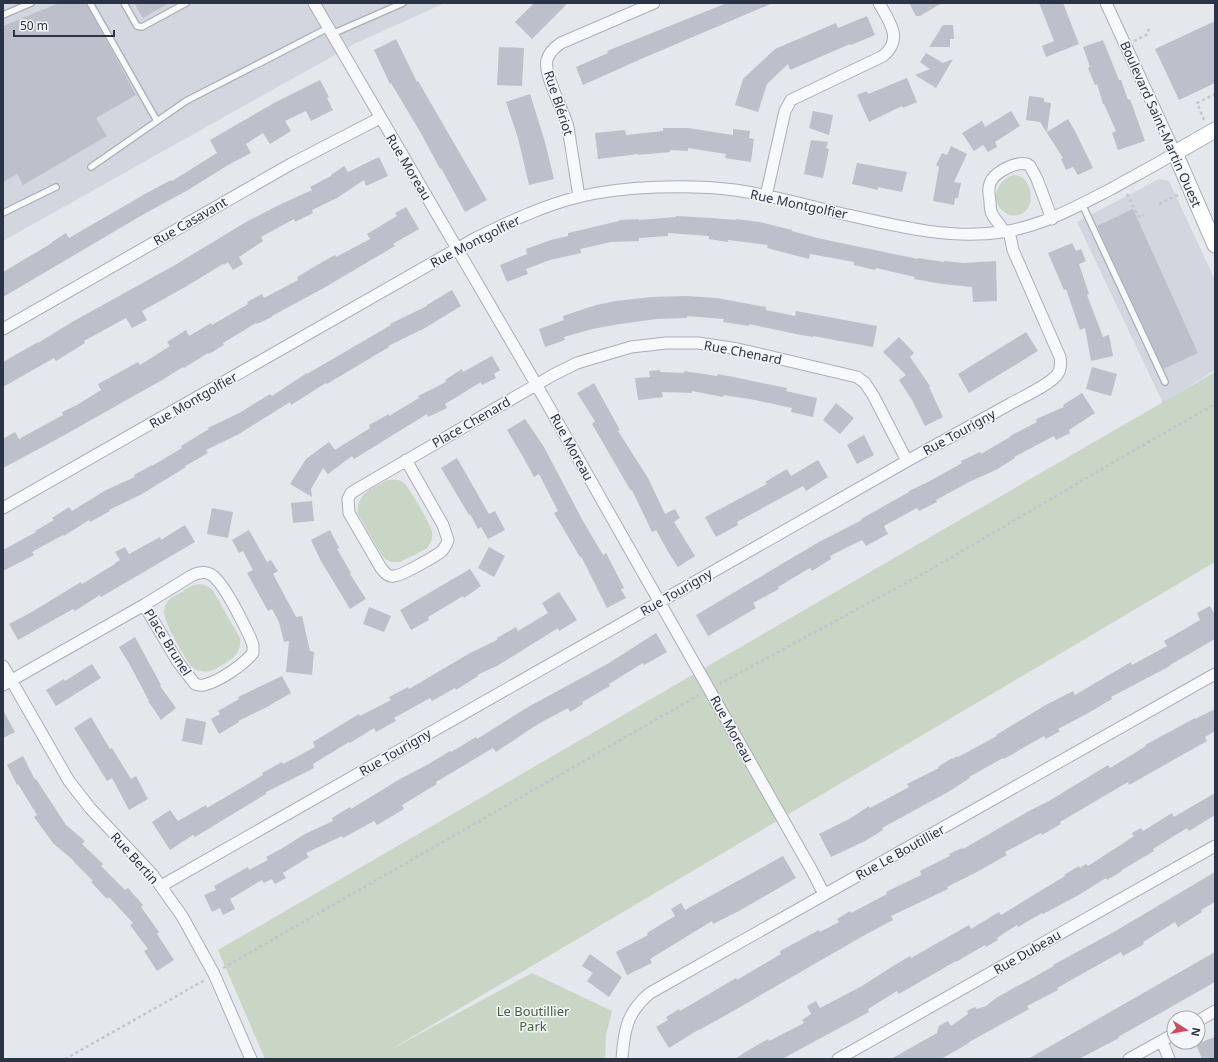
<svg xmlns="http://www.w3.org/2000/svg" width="1218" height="1062" viewBox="0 0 1218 1062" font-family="'Noto Sans',sans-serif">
<rect width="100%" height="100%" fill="#e4e7ec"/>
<path fill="#d2d6de" d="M3,3H445L356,43L3,241Z
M1159,179L1169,181L1215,280V370L1163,403L1077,222Z"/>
<path fill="#c9d6c5" d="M1013,175C1033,174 1038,211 1018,215C1013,216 1009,216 1006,213C988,202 996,181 1013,175Z
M1215,372V562L388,1051L532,973L612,1011L606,1035L605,1059H265L218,950Z
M388,480C393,480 398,479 403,482C408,485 432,527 432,532C433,539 431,544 426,549L400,562H391L387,560L383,557L358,514C355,494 373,488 388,480Z
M202,584L212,589L240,638C241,651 237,656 226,663C218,667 210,674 201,671C197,671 195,669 192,667C185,660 162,619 164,610C166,600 172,597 180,593C187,588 193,584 202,584Z"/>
<path fill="#bbc0ca" d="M59,3H86L136,95L96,118L107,136L23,185L17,174L3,182V26Z
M134,3H169L143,18Z
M534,3H568L532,39L515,22Z
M727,3H773L641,59L583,85L576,67L608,53L607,51Z
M909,3H942L920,16H916Z
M1039,3H1063L1079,44L1046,57L1042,46L1054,41Z
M867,16L875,35L851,45L850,44L790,70L788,64L767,84L758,112L735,105L743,79L775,49L836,23L838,28Z
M1215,21V83L1179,100L1155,49Z
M943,25H953L954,39H950V47H929Z
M396,39L417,82L418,81L487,200L465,212L441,168L440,169L422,135L391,83L390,84L374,50Z
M1103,40L1119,80H1121L1128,100L1130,99L1145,141L1118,150L1112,133L1116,131L1104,104H1103L1097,84L1095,85L1088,68L1090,67L1083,47Z
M499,47L524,48L522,86L497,85Z
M926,53L943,63L953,59L936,88L915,75L930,69L920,62Z
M907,78L917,102L903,108L902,106L869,122L857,95L867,91L868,94Z
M320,80L329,97L327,98L333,110L311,121L306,111L285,121L291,131L270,144L263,133L246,144L251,153L228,165L188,190L144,214L3,297V272L52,243V242L66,233L69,238L145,194L171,180L172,181L217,153L210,140L274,103Z
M530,94L545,142L554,179L529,185L518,138L506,102Z
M1029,96L1044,98V102L1051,103L1047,132L1068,119L1076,133L1093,168L1078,175L1073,167L1066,170L1061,159L1063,158L1040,122L1026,120Z
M813,111L833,115L829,135L809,128Z
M1011,111L1020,126L995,142L997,147L988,152L983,145L974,151L962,133L982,121L985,127Z
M663,128H688L733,135V129L750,131L749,138L754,139L751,162L725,158L726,154L688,148V151L670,150V152L638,155V154L598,159L595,133L625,130L626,135L663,131Z
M811,140L828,142L826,148L829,149L823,178L804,174Z
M951,146L967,154L954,182L961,183L958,198H955L954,205L933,201L939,167L936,165L942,153L947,155Z
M379,157L388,176L366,186L364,180L337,198L312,210L313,213L295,222L294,219L261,237L263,241L239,257L243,264L233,270L228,262L224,265L223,264L187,286L142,311L147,320L132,328L126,318L84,341L85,343L56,361L54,358L3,387V362L38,342V343L72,322L175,265L246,222L279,205L312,190L310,187L331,176V175L344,166L348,172Z
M857,163L907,172L902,192L878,187V190L852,184Z
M406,207L419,229L393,244L395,246L322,289L272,316V317L257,324L256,323L223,343L224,345L209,354L208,353L184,368L183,367L162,380L61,437L3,468V439L15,432L19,439L63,415L62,412L77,405L101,390L98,384L138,362L140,365L170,346L167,342L186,330L189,336L211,323L212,325L248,304L247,302L262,294L264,298L298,280L297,277L319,264L335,255L336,257L370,239L367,234L397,216L395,213Z
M1133,209L1198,353L1163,369L1097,226Z
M676,216L711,218L736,220V219L760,222L792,230V231L817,238L918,259V258L944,262V261L964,263L996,261L997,301L973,302L972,287L942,284L914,279L915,277L876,268L875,270L854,265V262L810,254L809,259L767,248L768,245L728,240V242L709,239V236L668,233V236L639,238V241L611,242L580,249L581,253L550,260L526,269L528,274L507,282L500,265L527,254L526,249L551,240L568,236V233L619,221V220L639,219V220L676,217Z
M1072,243L1076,251L1081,249L1086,261L1079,264L1089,294L1087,295L1103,337L1109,335L1113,356L1091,361L1085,328L1080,330L1066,289L1064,290L1048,253Z
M452,290L461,306L425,328L388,346L389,347L327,384L326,383L291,405L290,402L239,434L206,450L208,453L185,466L186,467L142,494L109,510L110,511L90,522L89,520L64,536L63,535L32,552L34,555L3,571V550L36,532L35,531L54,520L52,518L69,507L72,511L106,490L135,477L134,475L152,465V466L182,448L181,446L209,429L208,428L241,412L270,394L272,396L307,373V374L391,325L390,324L427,306V305Z
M686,296L717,298L766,307V310L795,316L796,311L877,326L873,347L813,336V337L796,334L749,324V326L723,322L724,319L687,316V318L657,319L620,324L592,329L564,337L565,340L545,347L539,329L564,320L563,316L596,305L616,301L652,297Z
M1026,332L1038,351L969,393L958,374Z
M899,337L914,353L910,357L930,386L929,387L943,417L925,426L912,400L899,380L906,375L883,352Z
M492,356L500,370L494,374L496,378L482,385L481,382L445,404L447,408L428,417L427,414L354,459L352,456L328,474L323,468L311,489L312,497L290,484L306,459L329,442L335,450L370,428L369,425L389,414V416L419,398L418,396L446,382L445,380L462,369L463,372Z
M1092,367L1117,374L1111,396L1086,389Z
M660,370V372L684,373V371L717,376L718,374L787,388L786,391L817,398L813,417L791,412L792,408L755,400L724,395L723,397L692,391V393L662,392L663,397L638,400L635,378L650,377L649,371Z
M594,383L620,430L618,431L648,478L665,514L675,509L680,518L674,522L695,556L678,567L670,555L656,530L652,532L632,490L631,491L592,424L595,421L577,393Z
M1082,393L1095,413L1069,430L1070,433L1056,440L1054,436L1014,457L1015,458L996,470L971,481L936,500L937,502L919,511L917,508L884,526L888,534L866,546L862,540L830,556L831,559L812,571L810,568L778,587L779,589L753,603L756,608L708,636L696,615L819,542L862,520L861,519L909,492V491L928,482L962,463L961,461L980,452L981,454L1010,437V436L1037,422L1036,419L1064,407L1063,405Z
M836,403L854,418L840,434L823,420Z
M525,419L544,447L583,521L603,555L606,553L624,588L621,589L626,598L607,608L581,556L580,557L554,513L558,511L539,474L534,477L522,455L507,430Z
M864,435L874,455L857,464L847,445Z
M457,458L489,514L495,511L505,530L488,539L481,527L478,529L470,514L469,515L441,468Z
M818,460L828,477L806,491L803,486L737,522L738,525L716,537L705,517L767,484L765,482L787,469L791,476Z
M312,501L314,521L293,523L291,503Z
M212,508L233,512L228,538L207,534Z
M185,525L195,542L101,597L100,595L75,611L73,609L18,640L9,624L30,613L81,582L82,584L115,564V563L120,560L115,552L125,547L129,554L160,537L161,540Z
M249,530L267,562L271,560L278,571L273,574L296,617L302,616L310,651L314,652L312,675L286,672L289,641L284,642L279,622L272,609L268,611L247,573L253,570L243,551L239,553L232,540Z
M330,530L339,548L337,549L351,573L350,574L366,599L350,609L321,561L311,540Z
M489,547L505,556L494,577L478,568Z
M470,569L481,586L464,598L463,596L428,617L429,620L411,630L400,610Z
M559,592L577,620L559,631L558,628L497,666L477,675L478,676L456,690L455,688L432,701L430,698L394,718L396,721L376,732L374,728L350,743L349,742L313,764L314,768L266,792V794L195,837L193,835L170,850L152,822L170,810L178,821L206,805L207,808L263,775L262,773L282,762L283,764L315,747L313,742L359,714L360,716L391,700L389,697L408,687L409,689L470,653L497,640V638L516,627L518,631L548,613L542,603Z
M1210,606L1215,615V639L1170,665V666L1111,697L1112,699L1090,712L1058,729L1060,731L1046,739L1044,736L1004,759L1003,758L969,777L970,778L948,792L882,828L883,830L865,841L831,857L819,834L851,818L869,806L870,808L909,787L907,784L939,768L938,767L952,758L953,759L957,756L958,757L997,736L996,735L1044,706L1073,691L1075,695L1131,662L1132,665L1167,646L1164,641L1200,620L1197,613Z
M369,607L391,616L384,632L363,624Z
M656,633L667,652L644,665L643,663L609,684L610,686L582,702L583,704L570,712L568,708L538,724L496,752L493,748L436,782L437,784L402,805L404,809L377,825L374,821L343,838L342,836L306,853L309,857L283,873L286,878L275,884L272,879L264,883L262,880L230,899L235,909L223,915L220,908L212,912L204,895L216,890L214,886L248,867L249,870L268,860L266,857L281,849L305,834L333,821L332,818L350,807L351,809L400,779L427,765L450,751L451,752L476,737L477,739L528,707L609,663Z
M135,637L161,685L160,686L176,708L161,720L148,701H149L130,665L119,647Z
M92,664L101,678L56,706L46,690L64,679L65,681Z
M282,676L291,693L265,708L238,721L239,722L219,734L211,719L220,714L218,711L239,699L238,697Z
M1215,709V731L1205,737L1207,741L1129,785L1128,782L1060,822L1061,824L1042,835L1041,833L1005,852L1007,855L975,873L947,887L948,889L891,916L893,920L863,936L728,1014L699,1030H698L669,1048L656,1027L668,1020L666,1017L679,1009L680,1011L736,978L737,980L781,954L780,951L819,930L820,932L839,922L837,919L850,911L851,913L887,894L886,892L921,875L920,871L950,856L949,854L962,848L963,849L1029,811L1049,801L1108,765L1110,768L1146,746L1145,745L1195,718V719Z
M3,710L15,732L3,738Z
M91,717L110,749L112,748L131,779L136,776L148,799L129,810L112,778L107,781L74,728Z
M186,718L206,722L202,745L182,741Z
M23,756L35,780L36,779L66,825L85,841L82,844L103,864L101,866L125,890L128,888L143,905L141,907L159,932L157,934L174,960L157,971L144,951L148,949L130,925L133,923L109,897L107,899L91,882L93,881L74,862V861L53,843L34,817L37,815L18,784L17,785L7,765Z
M1215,793V815L1189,831L1187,828L1153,849L1154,851L1122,870V871L1107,880L1106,878L1077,896L1043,914L1042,913L1018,927L1017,925L997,938L998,940L986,947L985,945L956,962V961L899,994L897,991L868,1009L869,1012L782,1059H735L747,1051L768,1039L769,1041L804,1023L802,1020L811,1014L807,1006L816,1001L820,1008L862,986L890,968L910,956L911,958L969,925L971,929L999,912L1001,915L1065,876L1064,875L1079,866L1080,868L1086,864L1088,866L1125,842L1134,836L1132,833L1141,828L1143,831L1172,813L1174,817Z
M783,856L796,878L739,911L713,924L712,921L650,959L652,963L627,975L616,952L648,935L647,933L675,916L671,909L681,903L685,910Z
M1215,872V902L1201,910L1202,912L1178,927L1175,922L1143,942L1144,944L1123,956L1121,952L1057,988L1058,990L1027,1006L1029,1009L969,1042V1043L941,1059H891L937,1033L939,1026L948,1021L951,1026L968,1014L967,1011L975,1007L977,1009L986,1006L996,998L1054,966L1053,965L1112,933Z
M1215,952V982L1118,1037L1119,1038L1079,1059H1028Z
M590,954L622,977L609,997L587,981L593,973L582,966Z
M1215,1037V1059H1202L1196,1044Z"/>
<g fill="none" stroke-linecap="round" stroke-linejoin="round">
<defs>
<path id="lane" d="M90,3L157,121
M124,3L137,26L142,27L186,3
M3,15L31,3
M332,34L403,3
M91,167L186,101L328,28
M1082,204L1165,382
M3,213L56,187"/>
<path id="street" d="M314,3L536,384L811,869L824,894
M766,196L785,111L791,100L883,56C904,39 889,21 879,3
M579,197L568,127C564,111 543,74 547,60C549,52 555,47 561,43L654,3
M1003,232C1001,223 995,221 992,214C990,210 990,205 990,201C987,186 989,178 1003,170C1010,166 1019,162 1027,164L1030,166L1037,179L1052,219
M3,329L291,164L380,118
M406,460L443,525L448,540C447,544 445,547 442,551C436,556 401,576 394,576C388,577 385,573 381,568L349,513L348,499L351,493L359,488L553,375L577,363L631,347L666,343H698L738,349L857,377L865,383L873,395L907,461
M3,508L476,238C509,222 542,206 578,197C623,186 689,184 735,190C770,195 805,205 839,213C893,225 947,240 1002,232C1042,226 1076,207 1111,189C1132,177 1154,166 1175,153L1106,3
M3,666L69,781L90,808L152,874L182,916L214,974L251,1059
M3,685L144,605L191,576C197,573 204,571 210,574C223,580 243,623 250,637L253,645V653C243,665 220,681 204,685C201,686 198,685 195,684L178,662L144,605
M161,886L907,461C942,442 976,423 1010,404C1024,396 1046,387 1057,375C1061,370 1061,363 1060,357L1013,250L1009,231
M1198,1021L1215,1011
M1162,1041L1169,1059
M622,1059C624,1030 627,1012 650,993L1215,674
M838,1059L1215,846
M1129,1059L1174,1034"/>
<path id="secondary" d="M1215,130L1175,153L1215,245"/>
</defs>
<use href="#lane" stroke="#a9aeb7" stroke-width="8"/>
<use href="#street" stroke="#a9aeb7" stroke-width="13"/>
<use href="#secondary" stroke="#a9aeb7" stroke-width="17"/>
<path stroke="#c2c5cb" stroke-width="2.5" stroke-dasharray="3 3" stroke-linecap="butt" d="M1134,41L1148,34L1149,27
M1204,120L1197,103L1215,94
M1127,194L1138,216L1140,217L1144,215
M1159,204L1178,195
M719,684L928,571L1126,455L1215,404
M223,968L699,695
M65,1059L205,980"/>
<use href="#lane" stroke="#f7f8fa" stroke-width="5.5"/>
<use href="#street" stroke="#f7f8fa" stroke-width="11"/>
<use href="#secondary" stroke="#fff" stroke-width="15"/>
</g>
<g text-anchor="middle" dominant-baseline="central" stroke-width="3" stroke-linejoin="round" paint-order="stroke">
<g font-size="13" fill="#2b3445" stroke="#f4f6f9">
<text transform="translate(559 103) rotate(72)">Rue Blériot</text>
<text transform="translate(1161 124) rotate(66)">Boulevard Saint-Martin Ouest</text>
<text transform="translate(409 167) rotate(59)">Rue Moreau</text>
<text transform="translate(799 204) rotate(12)">Rue Montgolfier</text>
<text transform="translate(190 221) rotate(-30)">Rue Casavant</text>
<text transform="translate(475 241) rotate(-27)">Rue Montgolfier</text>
<text transform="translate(743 352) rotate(11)">Rue Chenard</text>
<text transform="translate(193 400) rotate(-30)">Rue Montgolfier</text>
<text transform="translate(471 422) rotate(-30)">Place Chenard</text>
<text transform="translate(959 432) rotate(-29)">Rue Tourigny</text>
<text transform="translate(572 447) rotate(61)">Rue Moreau</text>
<text transform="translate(676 592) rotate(-30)">Rue Tourigny</text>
<text transform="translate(168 642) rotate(58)">Place Brunel</text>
<text transform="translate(732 729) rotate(61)">Rue Moreau</text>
<text transform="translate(395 752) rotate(-30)">Rue Tourigny</text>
<text transform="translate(900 852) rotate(-29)">Rue Le Boutillier</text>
<text transform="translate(135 858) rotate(48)">Rue Bertin</text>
<text transform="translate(1027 952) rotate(-30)">Rue Dubeau</text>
</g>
<g font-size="13" fill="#3f6138" stroke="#f4f6f9">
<text x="533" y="1011">Le Boutillier<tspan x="533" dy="15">Park</tspan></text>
</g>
</g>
<rect width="1218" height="1062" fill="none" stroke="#2b3445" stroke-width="8"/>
<g transform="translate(1186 1030) rotate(101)"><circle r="19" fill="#f4f6f9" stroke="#a4a8b1"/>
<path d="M0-3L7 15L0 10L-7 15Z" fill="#d1495b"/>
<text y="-6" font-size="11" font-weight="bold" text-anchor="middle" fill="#2b3445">N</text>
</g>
<path d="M14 30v6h100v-6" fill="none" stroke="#2b3445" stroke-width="2"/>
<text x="20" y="30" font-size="12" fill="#2b3445" stroke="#f4f6f9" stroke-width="3" paint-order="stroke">50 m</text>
</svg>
